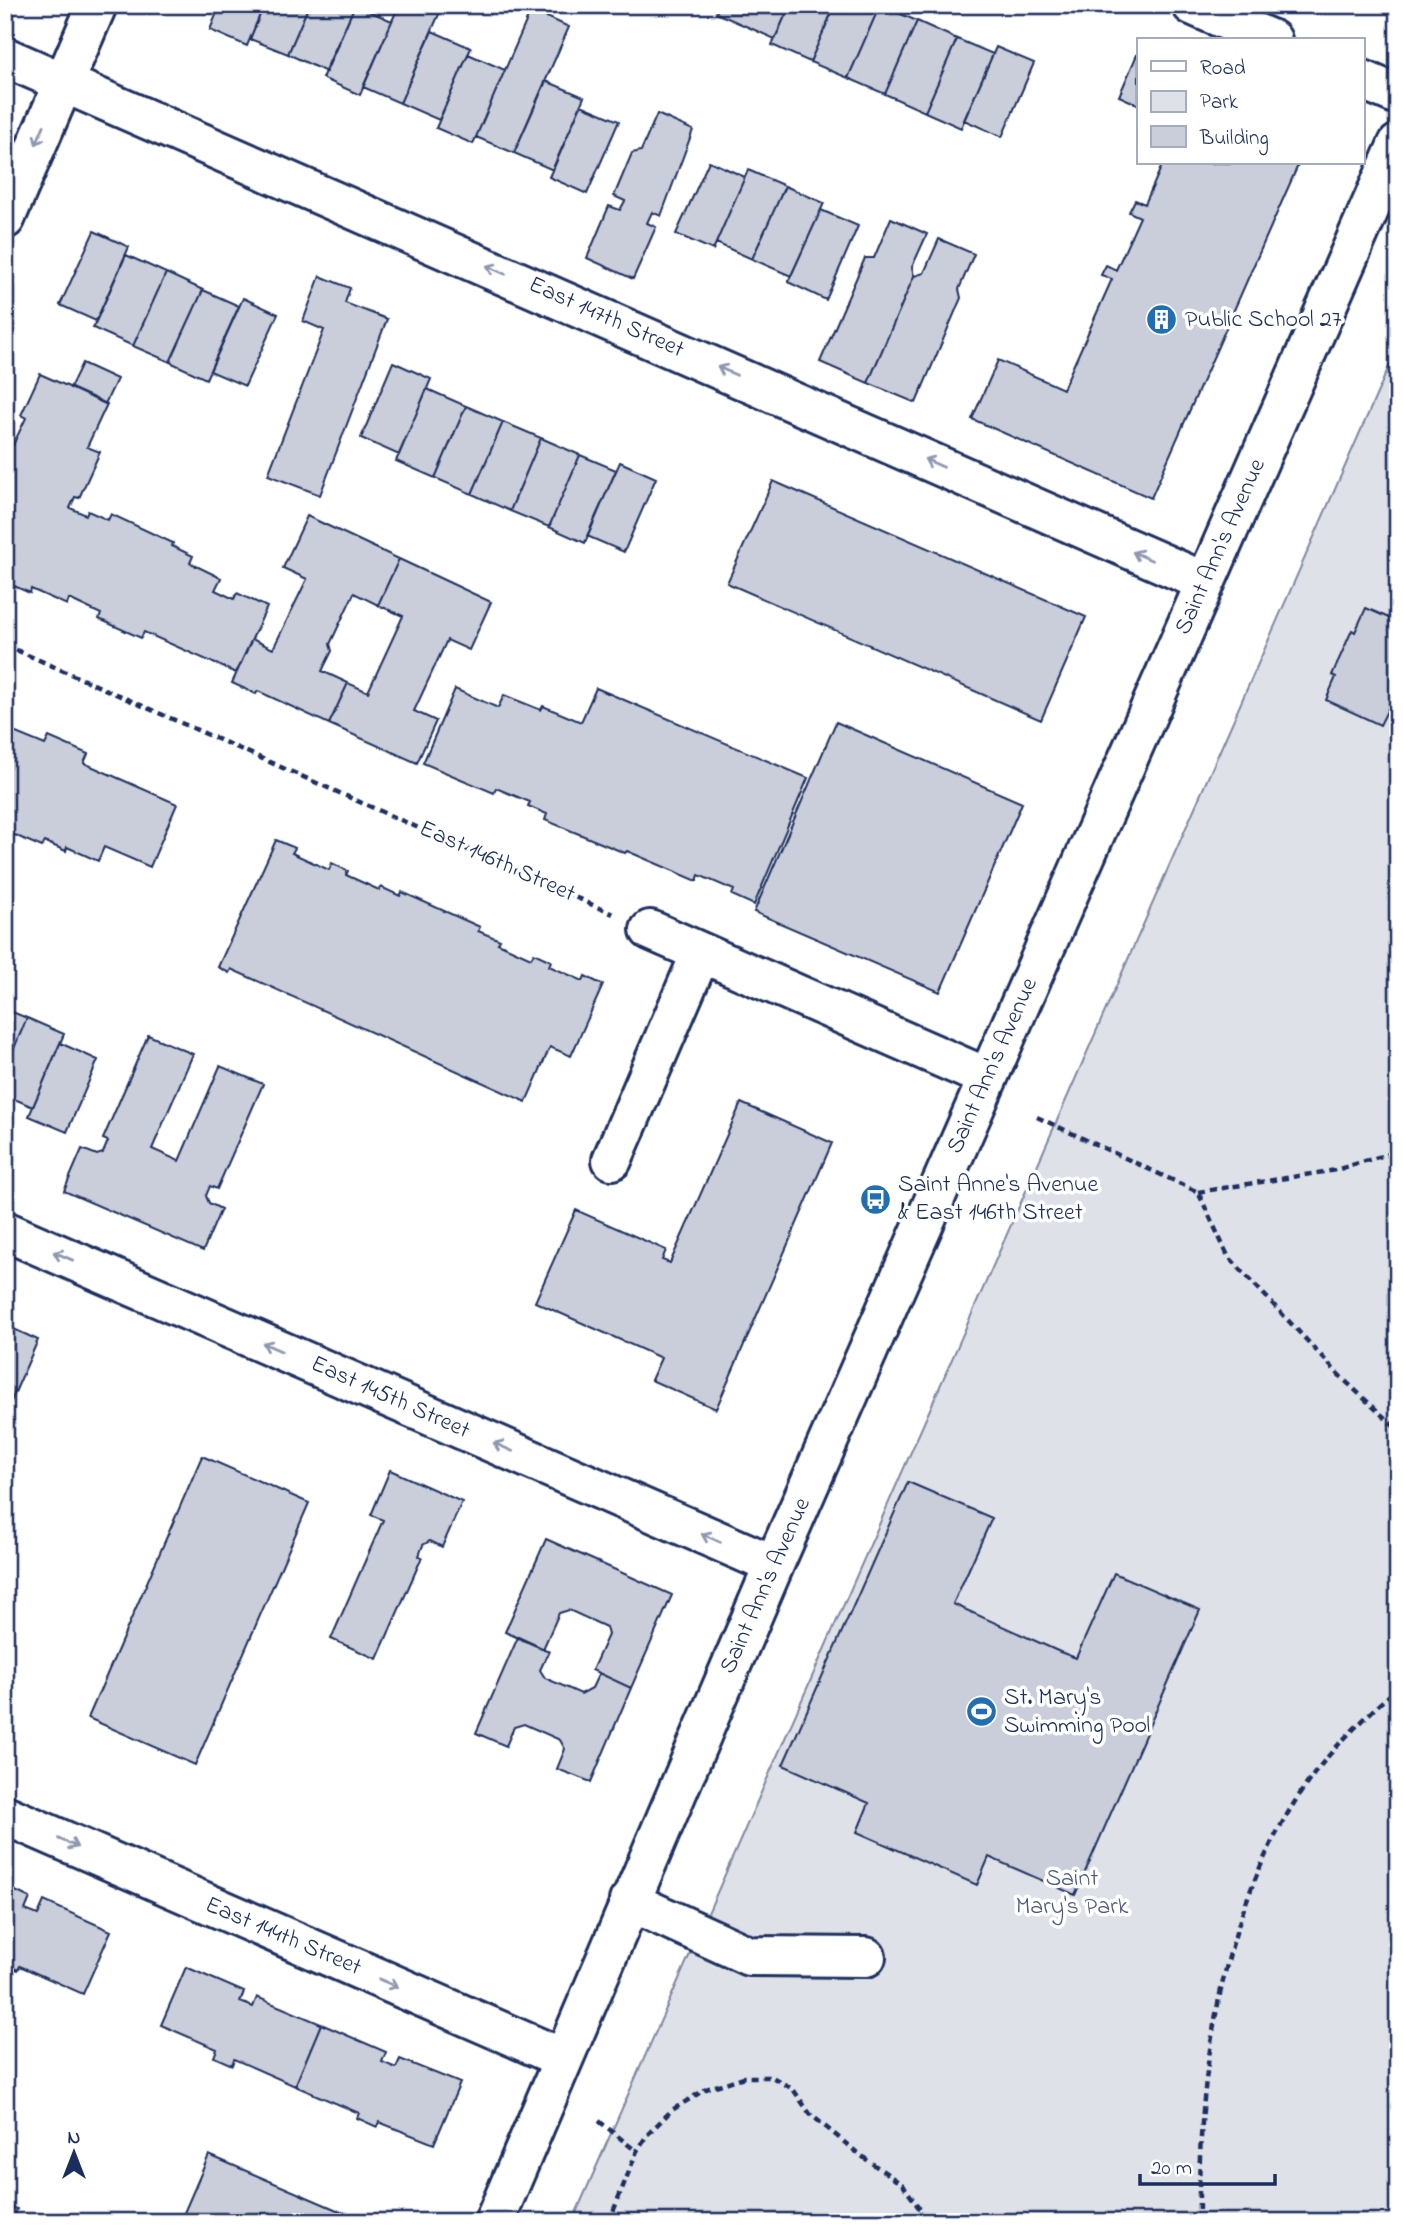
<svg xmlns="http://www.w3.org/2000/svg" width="1403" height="2227" viewBox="0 0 1403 2227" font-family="'Indie Flower',sans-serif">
<rect width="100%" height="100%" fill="#fff"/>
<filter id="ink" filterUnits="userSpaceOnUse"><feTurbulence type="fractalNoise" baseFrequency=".0143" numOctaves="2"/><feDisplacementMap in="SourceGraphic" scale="14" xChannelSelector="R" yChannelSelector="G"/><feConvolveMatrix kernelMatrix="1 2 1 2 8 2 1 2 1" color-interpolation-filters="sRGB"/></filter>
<g filter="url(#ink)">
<path fill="#dee1e7" stroke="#7c88a2" stroke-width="2" d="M1398,346V2222H572Z"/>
<path fill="#caceda" stroke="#1b2f5e" stroke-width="2" d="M220,5H264L247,46L210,30Z
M264,5H309L288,54L250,39Z
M309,5H355L326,72L288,54Z
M355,5L392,21L360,95L322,78Z
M399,5H443L400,103L363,87Z
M719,5H790L775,39L716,13Z
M790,5H835L810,62L772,45Z
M835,5H880L848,78L810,62Z
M880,5L917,21L885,94L848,78Z
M531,10L569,27L514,153L476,137Z
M917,21L957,39L925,112L885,94Z
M432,31L471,48L439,120L400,103Z
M957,39L993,54L961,128L925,112Z
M996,47L1034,63L1002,137L964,120Z
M1139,50V105L1119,96Z
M468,54L505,70L473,144L436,128Z
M546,81L584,97L553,170L514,153Z
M581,105L619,121L587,194L549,177Z
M657,114L693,130L661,216L652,212L647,223L656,227L633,279L587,258L609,206L620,210L625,201L614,196L632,153L641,151Z
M709,161L745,177L713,250L676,234Z
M1163,163H1299L1151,498L972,419L998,360L1063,389L1112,279L1101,275L1106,265L1116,270L1140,217L1129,212L1135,200L1145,204Z
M748,170L785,186L752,259L716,243Z
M785,186L824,203L791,276L752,259Z
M821,210L858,226L826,300L788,282Z
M891,218L927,234L912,267L914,276L868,383L820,362L865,258H874Z
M94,231L129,247L96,321L60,305Z
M939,239L974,254L959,289L961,298L916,403L868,383L914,276L924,273Z
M126,255L166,273L133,346L93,328Z
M166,273L203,290L170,362L133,346Z
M320,276L350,288L345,303L387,319L320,495L268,475L324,330L303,321Z
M203,290L239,306L206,379L170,362Z
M243,298L278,314L245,386L210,371Z
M393,362L431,379L399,455L361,438Z
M82,363L117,379L105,404L70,388Z
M40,374L107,404L87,447L100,452L79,498L75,497L70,508L86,515L88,511L108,520L111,514L173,543L172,546L193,556L190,563L221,578L215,590L234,599L237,593L267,607L236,673L144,632L141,638L99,619L101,614L69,599L67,605L31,589L30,593L5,582V452L9,443L13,445L26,418L21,415Z
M427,389L466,406L435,478L396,461Z
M466,406L503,422L472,494L435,478Z
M503,422L541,438L510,511L472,494Z
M541,438L580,455L549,527L510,511Z
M580,455L616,470L585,543L549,527Z
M620,462L656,478L624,552L587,536Z
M773,481L1086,617L1041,720L727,583Z
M307,516L399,559L378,605L354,593L330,644L332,651L322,671L348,683L329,724L258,691L256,694L232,683L252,639L273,649L307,579L283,568Z
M399,559L491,602L469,650L447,640L414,711L436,721L417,763L329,724L348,683L368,692L403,616L378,605Z
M1366,608L1398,622V689L1380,725L1326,700L1336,677L1332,675L1352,630L1355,632Z
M596,688L808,778L754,905L732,895L734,890L699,875L697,881L627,851L625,853L545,820L547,814L528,806L530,802L496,788L494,793L423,763L455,689L498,708L504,695L541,710L543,706L581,722Z
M5,722L13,725L11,731L45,745L49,737L88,754L84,763L177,804L150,867L104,847L98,861L67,847L66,851L45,842L42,847L5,831Z
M836,722L1022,803L940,992L754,912Z
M276,840L295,848L292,853L329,870L332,863L348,871L346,875L379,890L381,887L400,896L402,892L480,927L478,931L500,940L498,943L531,958L534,953L551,961L549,966L583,981L585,976L603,985L571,1056L550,1047L526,1102L231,969L229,973L218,967Z
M5,1009L27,1018L5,1069Z
M27,1018L64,1034L33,1107L5,1095V1069Z
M148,1035L193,1054L152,1149L179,1161L220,1066L263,1084L217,1189L210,1186L206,1196L209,1203L221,1209L203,1251L64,1191L82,1149L97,1155L103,1153L108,1141L103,1139Z
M60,1043L98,1060L67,1132L29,1116Z
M741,1103L832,1143L716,1409L651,1380L661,1358L535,1302L576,1210L666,1250L662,1260L670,1263Z
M5,1325L38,1340L5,1415Z
M202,1456L309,1503L195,1765L88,1718Z
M390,1470L462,1502L442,1547L430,1541L423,1545L419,1556L422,1557L377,1659L331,1639L383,1520L371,1515Z
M908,1482L992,1518L953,1604L1060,1652L1076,1658L1114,1573L1200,1610L1075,1895L989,1857L977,1885L857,1832L869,1803L783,1765Z
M546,1539L672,1595L631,1688L592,1670L608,1635L606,1627L569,1610L559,1613L543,1649L505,1632Z
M518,1637L549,1651L540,1670L545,1678L581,1694L592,1688L599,1673L631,1688L591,1782L557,1769L565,1749L560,1740L524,1724L514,1727L506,1746L476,1733Z
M5,1886L30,1898L25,1910L38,1915L44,1901L111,1931L83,1994L20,1966L18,1970L5,1964Z
M186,1967L244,1992L240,2002L253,2007L257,1997L321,2024L295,2086L234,2059L232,2065L214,2057L217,2049L161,2025Z
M321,2024L386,2052L382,2062L396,2068L400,2059L460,2083L434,2144L379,2122L377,2127L357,2118L359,2113L295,2086Z
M209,2155L365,2222H180Z
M5,2204L17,2209L15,2215L30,2222H5Z"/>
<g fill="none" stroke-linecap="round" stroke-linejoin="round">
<defs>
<path id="minor" d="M1192,5L1272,40
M5,57L1205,582
M1363,80L1398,95
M5,219L97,5
M650,930L988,1078
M612,1160L701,953
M5,1231L774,1565
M5,1815L562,2058
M629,1901L749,1956L866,1957
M494,2222L774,1565L1398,144"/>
</defs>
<use href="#minor" stroke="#1b2f5e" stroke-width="44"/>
<path stroke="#1b2f5e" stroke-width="4.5" stroke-dasharray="7 5" stroke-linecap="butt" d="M5,645L613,914
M1037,1117L1198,1192L1228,1256L1341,1377L1398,1430
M1198,1192L1336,1170L1398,1151
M599,2121L636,2151
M609,2222L637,2151L647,2135L672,2110L706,2089L744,2077H772L793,2089L810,2114L860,2155L903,2185L929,2222
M1199,2222C1197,2054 1229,1845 1358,1725C1371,1713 1383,1698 1398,1690"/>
<use href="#minor" stroke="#fff" stroke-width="38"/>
</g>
<defs><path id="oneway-shaft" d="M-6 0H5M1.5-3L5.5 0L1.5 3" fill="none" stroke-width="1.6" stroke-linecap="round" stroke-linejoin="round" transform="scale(1.75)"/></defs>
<g stroke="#8d97ae">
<use href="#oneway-shaft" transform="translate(40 135) rotate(113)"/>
<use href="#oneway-shaft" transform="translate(496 270) rotate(-156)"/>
<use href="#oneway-shaft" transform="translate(727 371) rotate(-156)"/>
<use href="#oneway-shaft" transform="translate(934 463) rotate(-156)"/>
<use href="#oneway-shaft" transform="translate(1142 556) rotate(-156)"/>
<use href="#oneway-shaft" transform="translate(63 1256) rotate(-157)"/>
<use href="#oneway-shaft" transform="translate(272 1347) rotate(-156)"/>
<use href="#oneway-shaft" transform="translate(503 1447) rotate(-156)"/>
<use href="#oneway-shaft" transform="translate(711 1538) rotate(-156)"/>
<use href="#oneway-shaft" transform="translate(68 1843) rotate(24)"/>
<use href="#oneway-shaft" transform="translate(388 1983) rotate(23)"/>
</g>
</g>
<defs>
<symbol id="building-disc" viewBox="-11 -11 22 22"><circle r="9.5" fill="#1f6fb2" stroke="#fff"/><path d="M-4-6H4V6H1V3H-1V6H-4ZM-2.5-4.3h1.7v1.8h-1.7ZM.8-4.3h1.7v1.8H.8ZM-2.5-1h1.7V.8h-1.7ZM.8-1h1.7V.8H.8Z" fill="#fff"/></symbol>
<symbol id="bus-disc" viewBox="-11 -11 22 22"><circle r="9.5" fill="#1f6fb2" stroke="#fff"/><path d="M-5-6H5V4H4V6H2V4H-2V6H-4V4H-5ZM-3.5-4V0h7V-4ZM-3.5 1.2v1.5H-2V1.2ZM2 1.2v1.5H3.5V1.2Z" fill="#fff"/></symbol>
<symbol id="stadium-disc" viewBox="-11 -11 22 22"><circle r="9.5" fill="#1f6fb2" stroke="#fff"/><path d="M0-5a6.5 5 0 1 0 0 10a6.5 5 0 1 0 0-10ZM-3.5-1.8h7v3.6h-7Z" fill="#fff"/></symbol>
</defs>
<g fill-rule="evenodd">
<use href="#building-disc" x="1144" y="302" width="35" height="35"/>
<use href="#bus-disc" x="858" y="1182" width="35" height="35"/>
<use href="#stadium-disc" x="964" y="1694" width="35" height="35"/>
</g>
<g text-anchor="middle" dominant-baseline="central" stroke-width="7" stroke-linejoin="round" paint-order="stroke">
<g font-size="24" fill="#1b2f5e" stroke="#fff">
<text transform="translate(606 318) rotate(24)">East 147th Street</text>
<text transform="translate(1221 547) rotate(-66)">Saint Ann's Avenue</text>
<text transform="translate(497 862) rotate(24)">East 146th Street</text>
<text transform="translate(993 1066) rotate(-66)">Saint Ann's Avenue</text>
<text transform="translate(390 1398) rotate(24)">East 145th Street</text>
<text transform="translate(766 1586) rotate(-66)">Saint Ann's Avenue</text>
<text transform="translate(283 1937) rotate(23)">East 144th Street</text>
</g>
<g font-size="24" fill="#1b2f5e" stroke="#fff" text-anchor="start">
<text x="1185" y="320">Public School 27</text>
<text x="898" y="1185">Saint Anne's Avenue<tspan x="898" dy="28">&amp; East 146th Street</tspan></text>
<text x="1004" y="1698">St. Mary's<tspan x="1004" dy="28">Swimming Pool</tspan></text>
</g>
<g font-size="24" fill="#4c5c80" stroke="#fff">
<text x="1072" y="1879">Saint<tspan x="1072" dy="28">Mary's Park</tspan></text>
</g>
</g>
<rect width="1403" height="2227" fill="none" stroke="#fff" stroke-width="28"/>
<rect x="14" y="14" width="1375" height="2199" fill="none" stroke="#1b2f5e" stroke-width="2.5" filter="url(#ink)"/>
<rect x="1137" y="38" width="228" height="126" fill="#ffffff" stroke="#a4acbf" stroke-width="2"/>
<rect x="1151" y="61" width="35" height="10" fill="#ffffff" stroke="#a4acbf" stroke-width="2"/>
<text x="1200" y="74" font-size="21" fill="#1b2f5e">Road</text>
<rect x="1151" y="91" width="35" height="21" fill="#dee1e7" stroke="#a4acbf" stroke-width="2"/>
<text x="1200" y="108" font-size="21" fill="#1b2f5e">Park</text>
<rect x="1151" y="126" width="35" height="21" fill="#caceda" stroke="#a4acbf" stroke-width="2"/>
<text x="1200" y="144" font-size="21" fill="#1b2f5e">Building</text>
<g transform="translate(74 2153)" stroke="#ffffff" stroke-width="5" paint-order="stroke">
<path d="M0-5L12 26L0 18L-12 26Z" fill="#1b2f5e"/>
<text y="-10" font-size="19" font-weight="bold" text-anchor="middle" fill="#1b2f5e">N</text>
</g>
<path d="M1140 2174v10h135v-10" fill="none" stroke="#1b2f5e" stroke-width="3.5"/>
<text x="1151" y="2174" font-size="21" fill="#1b2f5e" stroke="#ffffff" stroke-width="5" paint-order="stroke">20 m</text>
</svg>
